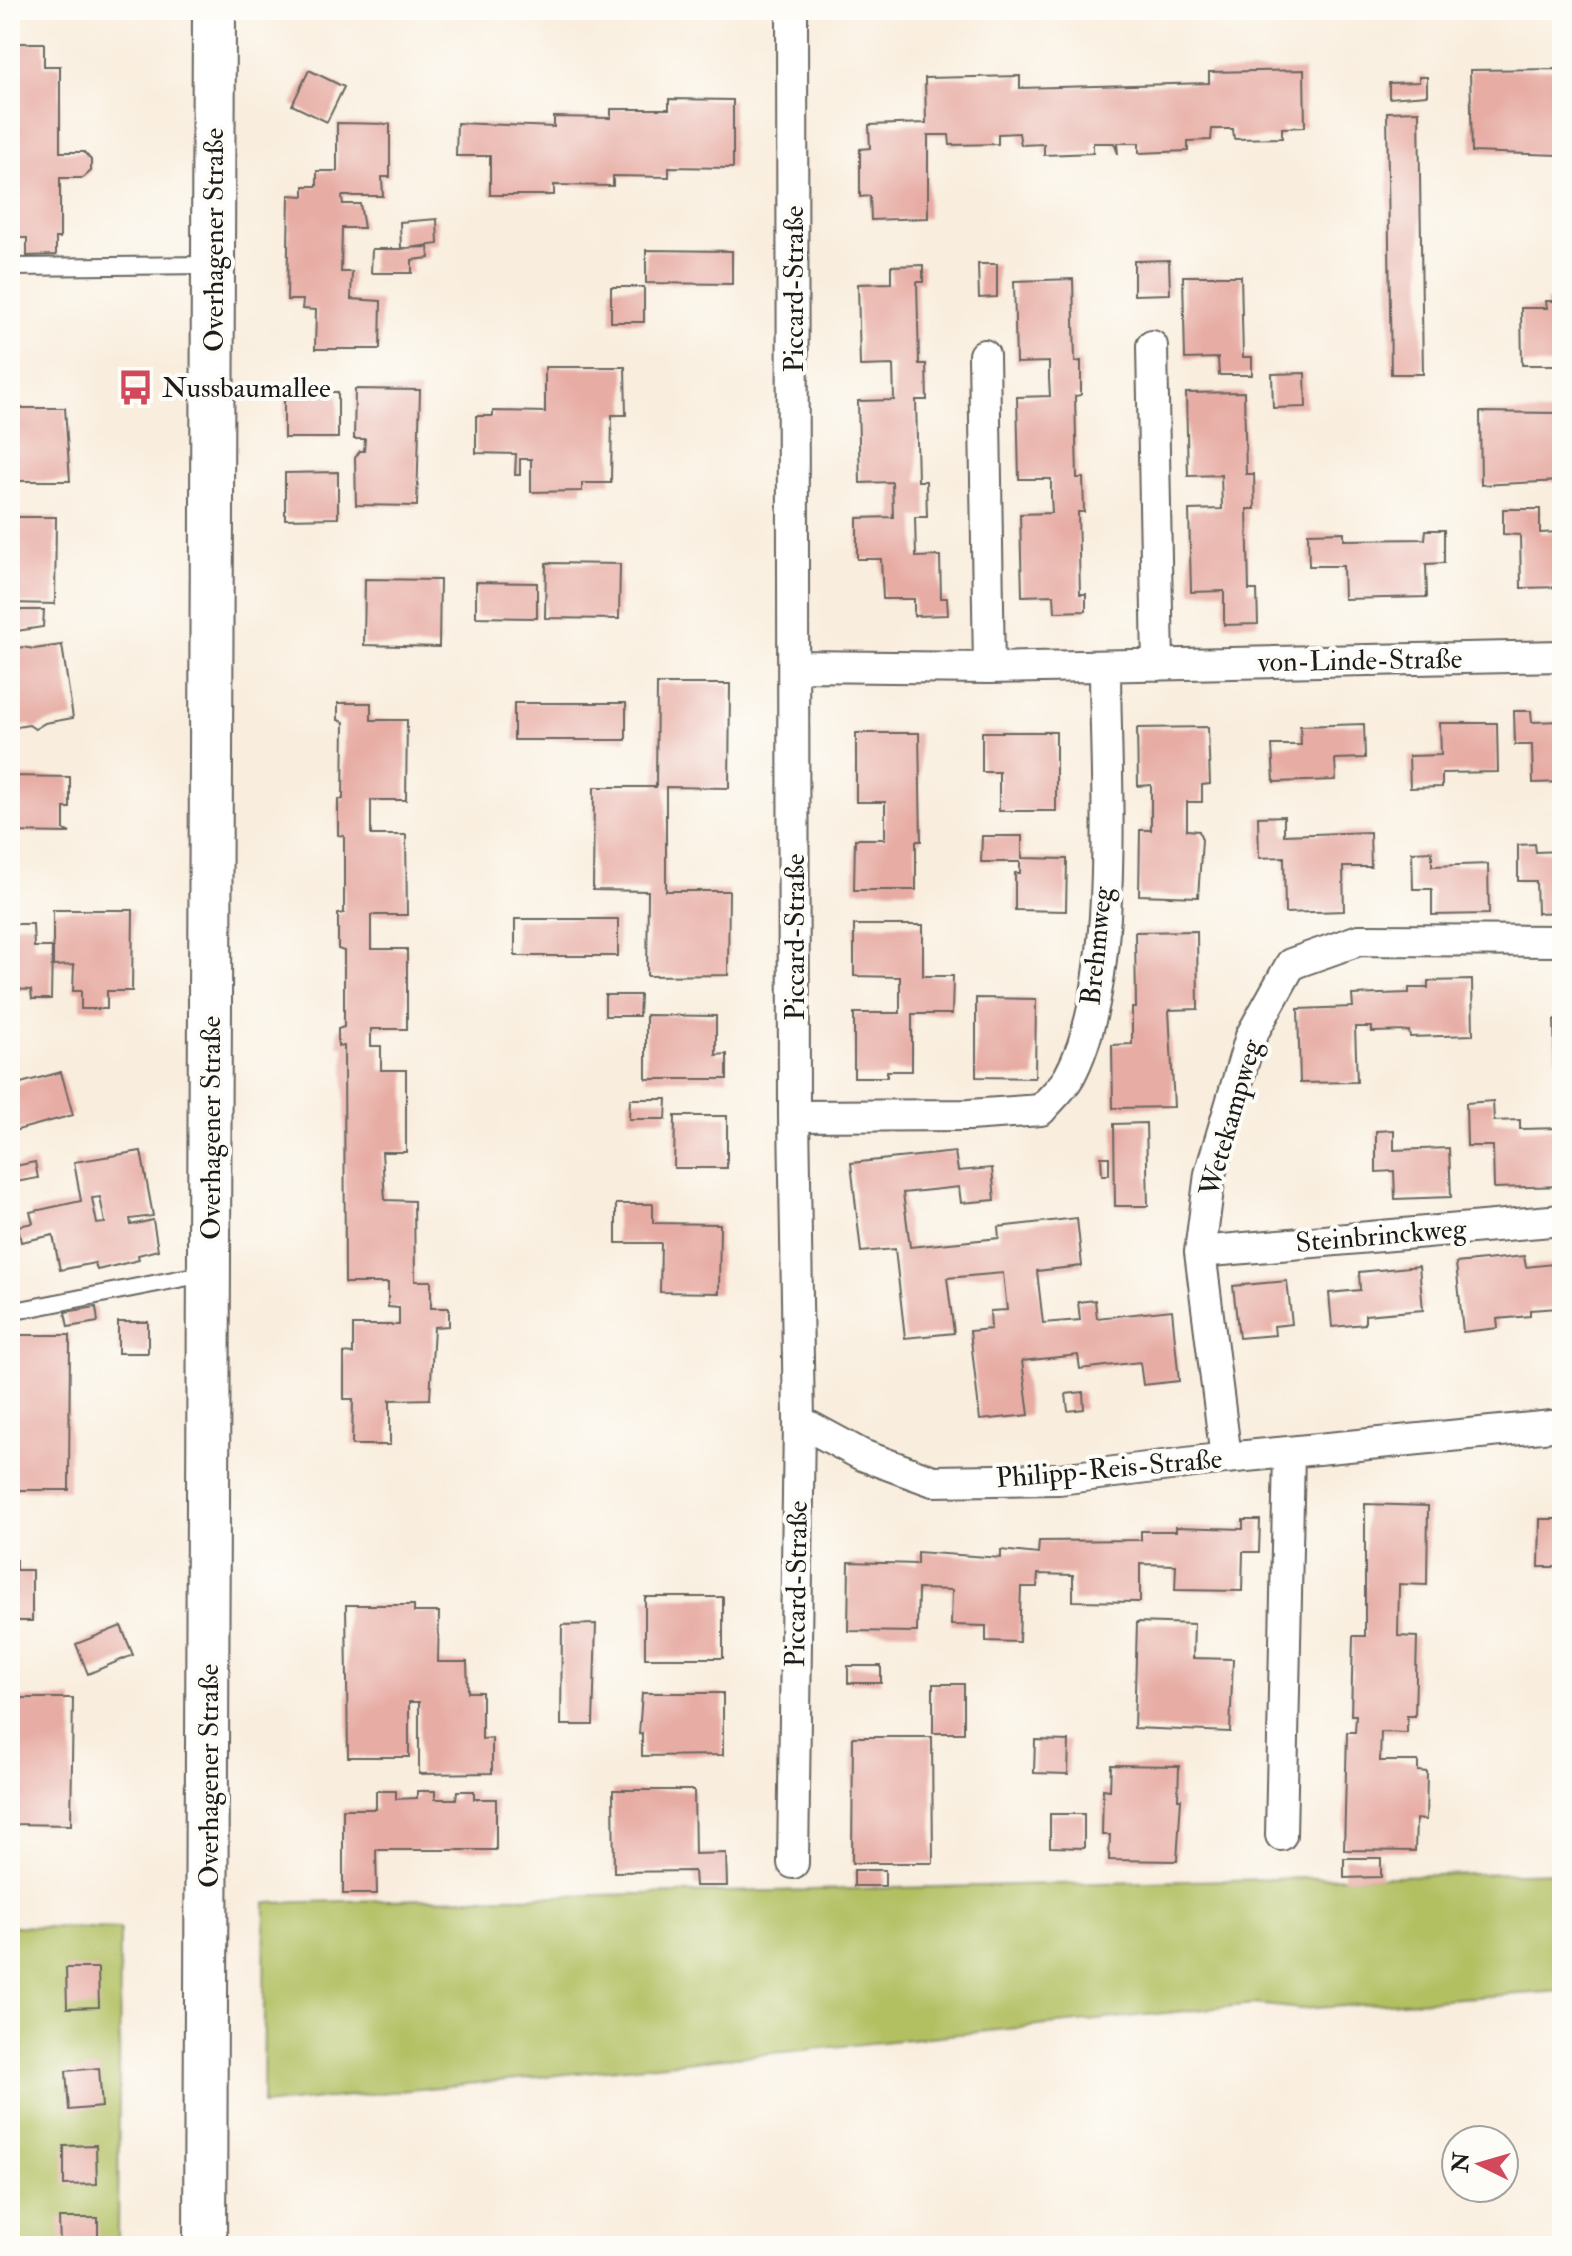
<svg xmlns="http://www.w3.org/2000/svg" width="1572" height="2256" viewBox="0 0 1572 2256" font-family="'IM FELL Double Pica',serif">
<rect width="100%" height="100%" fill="#fdfcf7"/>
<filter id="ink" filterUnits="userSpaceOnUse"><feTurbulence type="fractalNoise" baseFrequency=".0125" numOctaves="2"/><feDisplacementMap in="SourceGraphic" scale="16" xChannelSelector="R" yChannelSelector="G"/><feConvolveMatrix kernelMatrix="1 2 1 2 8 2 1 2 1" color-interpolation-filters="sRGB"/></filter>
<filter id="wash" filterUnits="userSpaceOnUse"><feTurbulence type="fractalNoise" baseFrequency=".006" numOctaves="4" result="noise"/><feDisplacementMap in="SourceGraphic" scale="32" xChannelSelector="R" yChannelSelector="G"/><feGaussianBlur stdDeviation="1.8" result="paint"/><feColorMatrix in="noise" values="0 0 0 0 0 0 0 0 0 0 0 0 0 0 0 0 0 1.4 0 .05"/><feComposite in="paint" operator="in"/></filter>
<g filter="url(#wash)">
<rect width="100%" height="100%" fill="#f9eede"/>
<path fill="#b2c062" stroke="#676e3f" stroke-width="2" d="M1562,1872V1991L1301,2009L1254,2004L263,2105L265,1903Z
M10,1926L120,1929L118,2246H10Z"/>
<g id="blocks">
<path fill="#e7ada5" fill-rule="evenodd" d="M10,43H44V66H60V152H84L91,160V171L83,178H60V238H56V255L27,256V238H10Z
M1562,69L1559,155L1472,152L1470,70Z
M309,70L344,87L327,122L292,105Z
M1304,70L1305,127L1282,128V138L1234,139L1233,129H1212L1211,140L1188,141V151L1139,153V143H1117L1118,154L1114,143H1093V153L1044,155V144L1021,145L1019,133L998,134V144L950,145L949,135H928V218L871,220L870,196L860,197V149L870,148L869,125L926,123L925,78L1020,76V88L1209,83V72Z
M1419,77H1427V95L1389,98V83L1419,82Z
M669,99L733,100V168L669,167V177L613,176V186L554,185V195H490V156H456L457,123L554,127V117L611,118V109H669Z
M1419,111L1423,374H1391L1387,112Z
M337,123L390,124V177H382L383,196H342L343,204H360L364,228H342L341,272H352L351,299L381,301L380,349H315L316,310L302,309L303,300H287L289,195L304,196V186H317V171H337Z
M437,219L438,244L401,249L400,222Z
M428,247L429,258L412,260V273H371L372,249Z
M646,250L732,251V284L646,283Z
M1169,260L1170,294L1134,295V261Z
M978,264H997V297L979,298Z
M923,265V282H917L919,364H926L927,400H916L917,441L918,481H926L927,517H915L916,557L940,556L941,598H947L948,615L914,616V599H883L881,559H857V518L893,517L892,482L860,483L858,401L894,400L893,365L860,366L858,284L891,283V266Z
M1183,276H1241L1243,357H1252V375H1219L1218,358L1185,359Z
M1073,279L1075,362L1081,361V395L1075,396L1077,478H1083L1084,512H1078L1080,594H1086V611L1055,612L1054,595L1022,596L1020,514L1052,513L1051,496V479H1019L1017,397L1050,396L1049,379V362L1016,363L1014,281Z
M611,287H644V322H611Z
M1546,301H1562V365H1522L1521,308H1547Z
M545,367H625L626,415H612L611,483H582V491L531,492V459H520V475H515L516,454L476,453V416H493V411L545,412Z
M10,371H17V390H10Z
M1305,373L1306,407L1273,408L1272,374Z
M355,389L420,390L417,506L356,505L355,458L360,451H364L365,439H354Z
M284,392H338V438H284Z
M1244,392L1246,474H1254L1255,509H1247L1249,590H1257L1258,624L1224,625V591L1191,592L1189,510L1222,509L1221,475L1188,476L1186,393Z
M11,408H65L70,481H11Z
M1480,412L1559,413L1561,481L1481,485Z
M338,472V518L285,519V473Z
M1503,509H1540V533L1562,532V587L1521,588L1520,535L1503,534Z
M10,517H56L55,604L10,603Z
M1426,530H1444V563L1426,564L1427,597L1344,599L1343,566H1309L1308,533L1344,532V540L1425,539Z
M546,563L620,564L619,619L545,618Z
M365,579L440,580L439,647L364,645Z
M476,582L537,583V618L476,617Z
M10,610H44L43,627L10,632Z
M62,645L73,718L45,723L35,729L29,725L10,728V653L22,647L34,649Z
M657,684H730L729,788L666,787V891H729L728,975L647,976L648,891L593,890L594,787H656Z
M338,703H371V720H407L406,800H371V835H406L407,915H371V949H407V1029H371V1046H381V1070H406V1152H382L385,1200L414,1201L415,1281H431V1308H449V1326L434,1327L430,1399L390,1400V1445H352L353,1399H344V1353L353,1354V1325H399V1308L388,1307V1283H345L344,1046H338V1029L344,1027V951L338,949V914L344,913V836L338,835V800L343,799L344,722L338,720Z
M514,703H626V740H514Z
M1514,711H1531L1532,722L1562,721V782L1533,783L1532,745H1515Z
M1440,723H1497L1498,772L1442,773V787L1410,788L1409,756L1441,755Z
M1364,724L1365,758L1335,759L1336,780L1274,782L1272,745H1301L1300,726Z
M1208,727L1210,784L1202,785V802H1187V830L1199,831L1202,840L1198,897L1139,895L1140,830H1151V785L1138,786L1137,728Z
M982,732H1056V811H999V772H982Z
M856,733H919L921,841H916V890H854L855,839H885V802H856Z
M10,776L70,777V808H64V830L70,833L10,832Z
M1284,816V835L1370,832L1371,867H1343L1344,911L1285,913L1284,857L1259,858L1258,817Z
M982,836H1022V858L1067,859L1066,911L1015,910V873H1020V862H981Z
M1535,844L1536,852L1562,851V912L1537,913L1536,881H1518V845Z
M1432,851V866L1488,864L1489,914L1432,915V889H1413L1412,852Z
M53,910H133L132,991H107V1009H81V991H73L74,965L53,966Z
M515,919H618V956H515Z
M10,924H33L34,947H52L51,999H32L31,990L10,989Z
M854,925H923V976H953L952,1014H912V1071H887V1077H854V1013H900V977L854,976Z
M1197,931L1198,1009L1169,1010L1174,1107L1113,1108L1112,1045L1132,1044V1008H1136L1135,932Z
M1472,980L1473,1035L1410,1037L1409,1031L1372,1032V1027H1355L1357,1082L1300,1083L1298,1009L1353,1007L1352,995L1409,993V988H1428V981Z
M605,995H640L639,1016H605Z
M976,998L1036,999L1035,1078L976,1077Z
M646,1015L716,1016V1055L727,1054V1079H646Z
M1554,1020H1562V1058H1555Z
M61,1072L73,1115L10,1132V1086Z
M630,1099H667L666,1119H629Z
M1493,1101L1494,1121L1520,1120V1129L1562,1128V1186L1494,1188L1493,1146H1467L1466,1103Z
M675,1116H727V1168H674Z
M1146,1123L1148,1206H1115L1114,1124Z
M1394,1130V1150L1449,1148L1451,1197L1395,1199L1394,1171L1376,1172V1131Z
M141,1151L153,1216L130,1219L131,1225L153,1220L158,1250L138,1255L139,1260L97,1270L95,1263L60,1270L53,1235L21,1242L18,1226L33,1223L30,1212L81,1201L74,1162ZM100,1197L105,1223L97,1224L92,1198Z
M955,1152L958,1171L992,1168L995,1200L961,1203L959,1187L903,1193L910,1247L999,1238L998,1227L1077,1218L1082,1266L1037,1271L1043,1323L1080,1320L1078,1302L1095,1300L1097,1318L1172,1310L1179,1381L1143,1385L1140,1362L1080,1369L1078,1355L1022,1361L1029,1415L980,1420L970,1331L991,1329L990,1311L1007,1310L1003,1273L947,1278L954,1333L905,1338L895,1249L861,1252L851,1163Z
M1101,1157H1109V1175H1102Z
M35,1162L38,1178L10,1183V1167Z
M616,1204H653V1223L720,1224L719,1293L660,1292L661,1243H616Z
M1524,1256L1526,1267L1562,1263V1317L1559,1308L1530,1310V1316L1497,1319L1498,1328L1463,1332L1456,1263Z
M1419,1266L1423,1310L1365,1315V1324L1332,1327L1329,1293L1360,1290L1359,1272Z
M1287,1281L1292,1324L1274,1326L1275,1335L1239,1338L1233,1286Z
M96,1307L98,1322L68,1327L65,1312Z
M118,1322H148V1353H118Z
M10,1335H70L69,1490H10Z
M1083,1392L1084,1409L1068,1411L1066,1394Z
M1559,1485L1562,1550L1559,1567H1539L1540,1519H1559Z
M1365,1504L1428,1506L1427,1585L1399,1584L1398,1636L1417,1637L1415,1716H1407V1733L1381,1732L1380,1761H1418V1771L1427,1772L1426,1820L1416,1819L1415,1851L1344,1850L1347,1732H1355L1356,1715H1351L1353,1636H1365Z
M1243,1520H1260L1259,1552H1243L1242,1591L1175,1590L1176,1565L1140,1564V1602L1073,1601V1575L1038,1574L1037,1587H1021L1019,1642L986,1641V1626L951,1625L952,1590L918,1589L917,1632L848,1631L849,1562L917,1564V1552L1001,1558V1550L1038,1554L1039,1541L1141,1540V1531H1176V1527L1243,1529Z
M10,1560H16V1570H32V1621H10Z
M645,1597H723V1658H645Z
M346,1605H414V1612H439L438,1662H467L468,1692H482V1739L492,1738V1773L419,1774V1702H409V1757H348Z
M1137,1622L1194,1624L1193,1658L1233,1659L1230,1732L1134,1728Z
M596,1624L593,1725H561L562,1625Z
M121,1626L133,1655L88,1674L76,1644Z
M848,1666H881V1683H848Z
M933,1684H964V1733H933Z
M642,1693H723V1755L642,1756V1733L639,1734Z
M10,1698H73L71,1825L10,1824Z
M853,1737H932L933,1863H852Z
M1035,1740L1069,1741L1068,1774L1034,1773Z
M1111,1765L1179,1766L1178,1799H1181L1177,1861L1109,1860L1110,1835H1102L1103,1789L1110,1790Z
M613,1790H694L695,1854L726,1853L727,1886H695L694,1871L614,1872Z
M376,1791H396V1799L417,1798V1791H435V1799H456L457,1791H474V1799H496V1850H376L377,1894H343V1809H376Z
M1050,1814H1084V1848L1050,1847Z
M1344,1858H1381V1877L1344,1878Z
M854,1870H885V1886H854Z
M66,1968H98L99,2007L67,2008Z
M99,2068L102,2107L69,2110L66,2071Z
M96,2145L97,2184L64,2185V2146Z
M59,2218H98V2246H60Z"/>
</g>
</g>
<g filter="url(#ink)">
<use href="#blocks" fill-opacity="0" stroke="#696660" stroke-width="2"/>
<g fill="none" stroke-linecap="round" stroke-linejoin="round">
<defs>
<path id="lane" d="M10,267L212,265
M10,1312L209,1273"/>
<path id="street" d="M792,10L794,1116L799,1421L793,1863
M1152,346L1158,665
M984,355L989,668
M796,666L989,668L1562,656
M794,1116L969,1115L1041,1110C1050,1099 1062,1089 1069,1077C1122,980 1105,778 1105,666
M1200,1252L1562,1220
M799,1421L862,1455L933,1481L1059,1479L1226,1458L1562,1425
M1226,1458L1200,1252L1210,1174L1251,1036L1291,964L1359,940L1562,941
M1281,1835L1289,1452"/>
<path id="secondary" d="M205,2246L214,10"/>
</defs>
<use href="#lane" stroke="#696660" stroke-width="20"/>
<use href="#street" stroke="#696660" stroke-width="34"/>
<use href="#secondary" stroke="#696660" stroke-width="46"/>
<use href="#lane" stroke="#fff" stroke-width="16"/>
<use href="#street" stroke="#fff" stroke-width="30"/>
<use href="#secondary" stroke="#fff" stroke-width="42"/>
</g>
</g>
<defs>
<symbol id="bus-bare" viewBox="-9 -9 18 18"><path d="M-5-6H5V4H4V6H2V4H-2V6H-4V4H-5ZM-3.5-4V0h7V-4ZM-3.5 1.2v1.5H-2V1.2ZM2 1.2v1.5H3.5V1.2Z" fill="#d1495b" stroke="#fdfcf7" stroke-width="2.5" paint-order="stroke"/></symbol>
</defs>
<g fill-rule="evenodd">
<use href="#bus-bare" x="110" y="362" width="51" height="51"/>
</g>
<g text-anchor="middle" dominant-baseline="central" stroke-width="8" stroke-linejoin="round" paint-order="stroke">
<g font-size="28" fill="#1c1c1c" stroke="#fdfcf7">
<text transform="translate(214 240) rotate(-90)">Overhagener Straße</text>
<text transform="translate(794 289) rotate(-90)">Piccard-Straße</text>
<text transform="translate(1360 661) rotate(-1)">von-Linde-Straße</text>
<text transform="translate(795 937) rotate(-90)">Piccard-Straße</text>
<text transform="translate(1097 946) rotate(-84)">Brehmweg</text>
<text transform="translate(1231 1118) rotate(-74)">Wetekampweg</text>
<text transform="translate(211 1128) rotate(-90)">Overhagener Straße</text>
<text transform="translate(1381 1236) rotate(-5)">Steinbrinckweg</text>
<text transform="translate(1109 1469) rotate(-5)">Philipp-Reis-Straße</text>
<text transform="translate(797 1584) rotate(-89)">Piccard-Straße</text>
<text transform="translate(209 1776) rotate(-90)">Overhagener Straße</text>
</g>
<g font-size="28" fill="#1c1c1c" stroke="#fdfcf7" text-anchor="start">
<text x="162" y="388">Nussbaumallee</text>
</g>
</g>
<rect width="1572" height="2256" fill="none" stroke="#fdfcf7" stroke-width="40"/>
<g transform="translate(1480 2164) rotate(275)"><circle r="38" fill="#fdfcf7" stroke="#a3a29f" stroke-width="2"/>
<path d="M0-6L14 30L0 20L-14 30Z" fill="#d1495b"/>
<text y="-12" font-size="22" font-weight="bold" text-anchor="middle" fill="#1c1c1c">N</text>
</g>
</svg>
